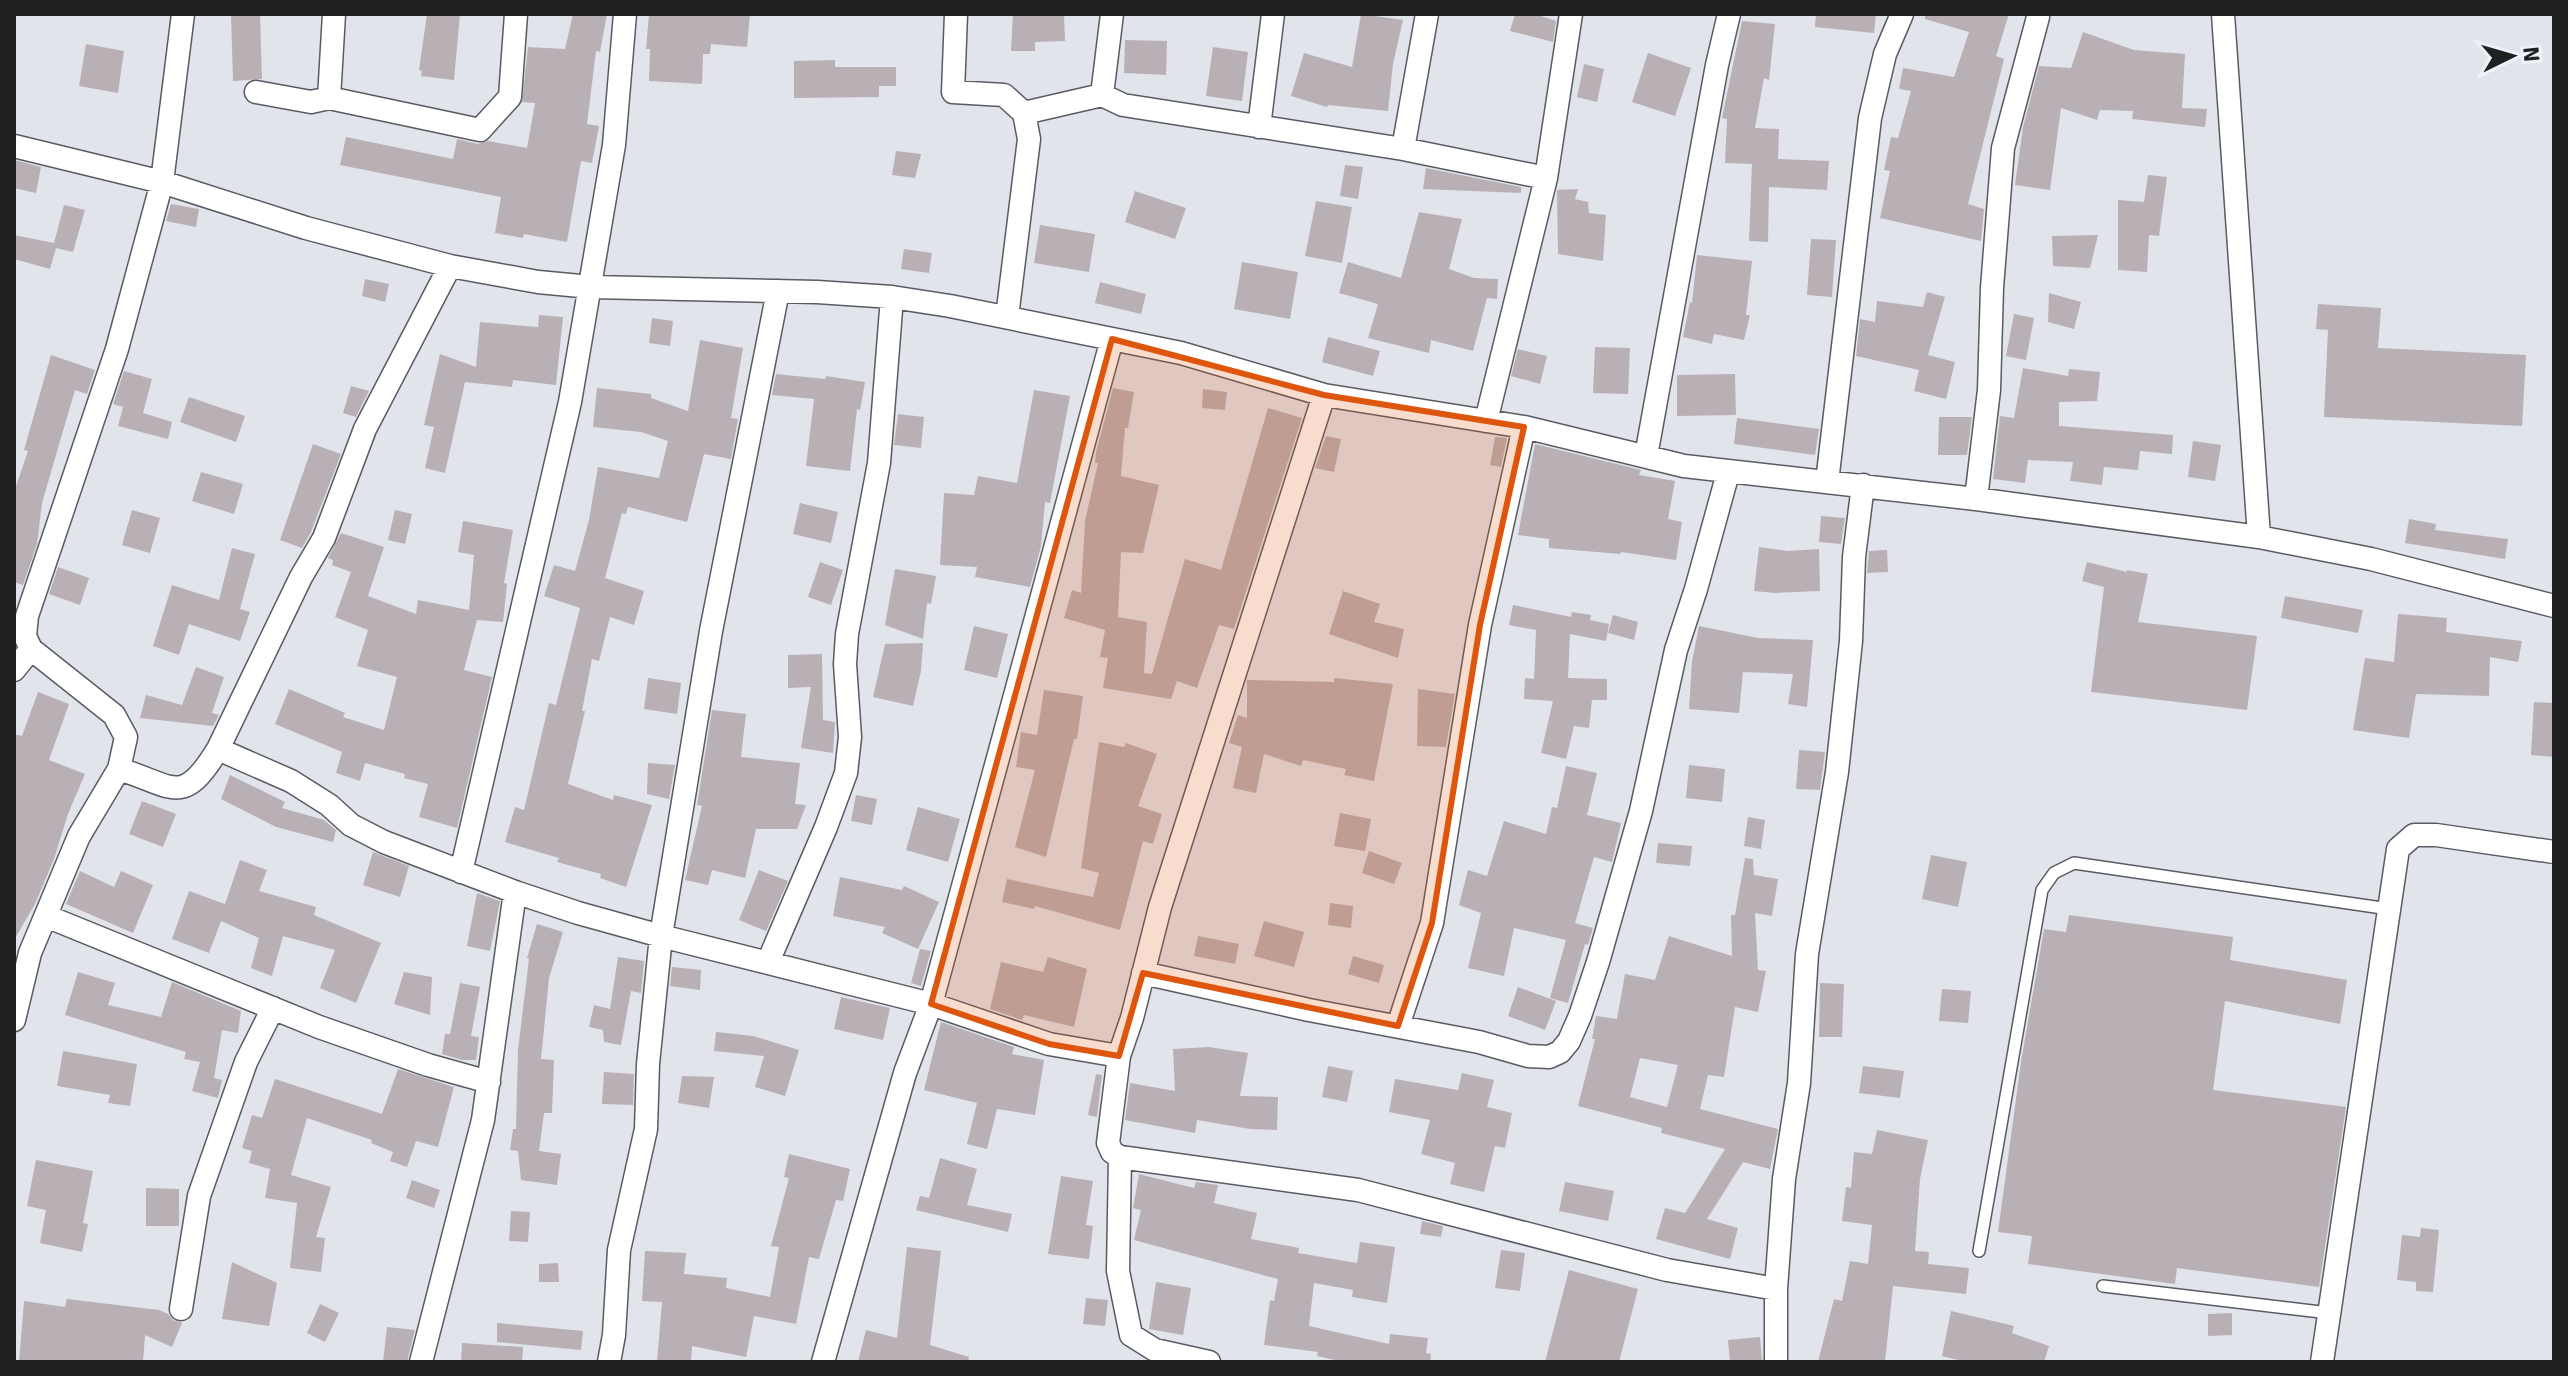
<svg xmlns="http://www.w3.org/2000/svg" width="2568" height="1376" viewBox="0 0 2568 1376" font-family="Signika,sans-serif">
<rect width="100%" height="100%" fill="#e2e4ec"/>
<path fill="#b8b0b5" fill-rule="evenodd" d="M231,14H260L262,79L233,81Z
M427,14H460L454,80L421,76L422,71L419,70Z
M573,14H607L600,52L596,51L587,124L599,126L592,163L581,161L567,242L524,234L523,238L495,233L501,197L340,165L346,137L453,159L457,139L478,144L488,141L527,148L535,103L522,102L528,47L565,49Z
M649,14H750L747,47L711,44L710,54H703L702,84L649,81L650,49H646Z
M1013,14H1064L1065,41L1035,42V51H1011Z
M1361,14L1403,20L1393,64L1388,111L1328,105L1327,107L1291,96L1304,53L1352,67Z
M1515,14H1535L1556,21L1553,42L1510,31Z
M1816,14H1876L1874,33L1815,27Z
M1925,14H2009L1996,56L2004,59L1968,204L1984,209L1981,241L1880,218L1890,171L1884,170L1891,137L1898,138L1911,91L1899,89L1903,68L1954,77L1969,32L1925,19Z
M1742,21L1775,24L1769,80L1764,78L1755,128L1779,129L1778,159L1829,161L1827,190L1769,187L1768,242L1749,241L1752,164L1725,163L1727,119L1722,118Z
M2083,32L2134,50L2185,54L2182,108L2207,109L2205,127L2132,119L2133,111L2100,110L2097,120L2061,108L2050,190L2015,185L2023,127L2039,66L2071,68Z
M1125,40L1167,41L1166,75L1124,73Z
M86,44L124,51L118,93L79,86Z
M1213,47L1248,52L1242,101L1206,96Z
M1648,53L1691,68L1675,116L1632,102Z
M835,60V67H896V86H879V97L794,98V61Z
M1584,64L1604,69L1597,102L1577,97Z
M896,151L921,154L915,178L892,175Z
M14,160L41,167L36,193L14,188Z
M1345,165L1363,167L1358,199L1340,196Z
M1426,168L1521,187V193L1423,189Z
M2148,175L2167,177L2159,236L2149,235L2147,272L2118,270V200L2144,202Z
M1578,189L1575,199L1588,202L1589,213L1606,215L1603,261L1558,254L1557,190Z
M1135,191L1186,208L1175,239L1125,222Z
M1316,201L1352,207L1342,263L1305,256Z
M171,204L199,209L196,227L166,221Z
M64,205L85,210L73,252L56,248L50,269L14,259V235L54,243Z
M1419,212L1462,219L1449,269L1474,278L1498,279L1497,299L1487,298L1473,351L1431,340L1429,353L1368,338L1378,304L1339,293L1348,262L1401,278Z
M1040,225L1095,234L1089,272L1034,263Z
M2098,235L2090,268L2053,266L2052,236Z
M1811,239L1836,240L1832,297L1807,295Z
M904,249L932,253L929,273L901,269Z
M1697,255L1752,261L1746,315H1750L1744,340L1714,334L1712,344L1683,337L1690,302L1692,303Z
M1242,262L1298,272L1290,319L1234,309Z
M365,279L389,284L385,302L362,296Z
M1100,282L1146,294L1141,314L1095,303Z
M1927,292L1945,297L1928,355L1955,362L1946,399L1914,391L1919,370L1856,356L1860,319L1875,322L1877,301L1923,307Z
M2049,293L2081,302L2074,329L2048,322Z
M2318,304L2381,308L2378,348L2526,355L2522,426L2324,417L2328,330L2316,329Z
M2014,314L2034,318L2026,360L2006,356Z
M539,315L563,317L556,385L513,380L512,387L465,382L445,473L425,468L434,427L424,425L440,354L476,367L480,322L538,327Z
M652,318L673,321L670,346L649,343Z
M1328,337L1380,351L1373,376L1322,362Z
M700,340L743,348L731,418L738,419L731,459L704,454L687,522L628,507L626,514L622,513L605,578L644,591L634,625L610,617L599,661L592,659L582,711H585L568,784L613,800L614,795L652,805L626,887L600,878L601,874L557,862L559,858L505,842L515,807L524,810L549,703L556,705L580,608L544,596L554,565L575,571L589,520L598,467L659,478L668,441L641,432L593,427L597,388L651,394V398L688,411Z
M1595,347L1630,348L1628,394L1593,393Z
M1518,349L1547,356L1540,384L1511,376Z
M51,355L95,370L87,394L75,390L42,503L37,544L23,585L14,582V492L28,451L24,450Z
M2023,368L2068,376L2069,369L2100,372L2097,401L2059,402V426L2173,435L2172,454L2140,451L2138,470L2104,467L2102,485L2070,481L2073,462L2028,460L2025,483L1993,479L2000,416L2014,418Z
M124,371L152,379L143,413L172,422L168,439L118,426L123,407L113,404Z
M776,374L825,379L826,376L865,382L860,410L857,409L850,471L806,466L814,399L772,395Z
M1735,374L1736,415L1677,416V375Z
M351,386L369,391L356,417L343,413Z
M1113,388L1134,392L1128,428H1125L1121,476L1159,485L1143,553L1121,552L1118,617L1147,622L1144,673L1152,674L1185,559L1221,570L1268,408L1302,418L1234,629L1219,625L1197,688L1177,681L1171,699L1103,688L1108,658L1100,657L1105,630L1064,618L1072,590L1081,593L1085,521L1098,463H1095L1096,452Z
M1203,389L1227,392L1225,410L1202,408Z
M1034,390L1070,396L1050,503L1045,502L1041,546L1030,587L975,577L977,567L940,565L944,493L974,495L978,476L1017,483Z
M189,397L245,416L236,442L180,422Z
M898,414L924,417L921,448L894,445Z
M1939,417H1972L1967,455H1938Z
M1737,418L1819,429L1815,455L1734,444Z
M1326,436L1341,439L1334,472L1315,468Z
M1495,437L1507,438L1501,467L1490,465Z
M2193,441L2221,445L2215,481L2188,477Z
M313,444L341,454L311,532L302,548L280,540Z
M1535,444L1641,470L1639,475L1675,481L1668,519L1682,522L1676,560L1621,552L1620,554L1549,548V539L1518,535Z
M201,472L243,484L234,514L192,501Z
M800,503L838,512L831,543L793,534Z
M132,510L160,518L150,553L122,545Z
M395,510L412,514L405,544L388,540Z
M1821,516L1845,518L1841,544L1819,542Z
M2409,519L2436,524L2435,530L2508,539L2505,559L2405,543Z
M463,521L513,530L504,583L507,584L503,622L477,620L464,670L492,677L457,828L419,817L428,784L404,778L405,774L365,763L360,781L336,773L342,752L275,724L289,689L345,713L343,717L384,730L397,677L357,666L368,630L335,617L351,572L332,565L333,560L328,558L341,533L384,547L368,596L416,614L418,600L469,610L474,555L458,552Z
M1759,547L1788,551L1819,549L1820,591L1775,593L1754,591Z
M232,548L255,554L240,609L250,612L240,641L189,624L179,655L153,646L172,585L219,600Z
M1887,550L1888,572L1867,573L1869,551Z
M820,562L843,570L831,605L808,597Z
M2087,562L2127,572V570L2148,574L2138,622L2257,636L2247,710L2091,692L2104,587L2082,581Z
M58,567L89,578L80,605L49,594Z
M895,569L936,576L931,604L927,603L923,639L885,625Z
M1343,591L1380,604L1374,622L1404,629L1398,658L1329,634Z
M2285,596L2363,610L2358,633L2281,618Z
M1513,605L1571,617L1572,612L1591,615L1590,620L1609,624L1606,641L1570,634L1568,678L1607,679V700H1592L1589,728L1574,726L1566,759L1541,753L1553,701L1524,699L1525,678L1534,679L1536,630L1509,625Z
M2398,614L2447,618L2446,632L2522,641L2518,662L2490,657L2489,696L2416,694L2409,738L2353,730L2365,658L2394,662Z
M1613,615L1638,622L1634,640L1608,633Z
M974,626L1008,634L997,678L964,670Z
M1699,626L1758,638L1813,640L1807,707L1788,704L1793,674L1743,672L1739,713L1689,709L1692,661Z
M923,643L921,671L913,706L873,697L885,644Z
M822,654L823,720L835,722L833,753L801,748L811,687L788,688V655Z
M196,667L224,677L212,713L219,715L213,726L140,718L146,695L182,705Z
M648,678L681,683L677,714L644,709Z
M1334,678L1393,684L1374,781L1344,775L1346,769L1303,760L1301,766L1264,754L1256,793L1233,788L1242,747L1229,743L1238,715L1247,718V680L1334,682Z
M1418,689L1455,694L1446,747L1417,746Z
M1044,690L1083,696L1077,739H1074L1046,857L1015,847L1035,770L1016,767L1021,732L1037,735Z
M38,692L69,704L49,760L85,774L68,814L54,859L35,904L14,940V734L22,736Z
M2534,702L2554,703V757L2531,755Z
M712,710L746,714L741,757L800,763L795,804L806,805L797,829H756L745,878L712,870L708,885L685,880L702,806L697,805Z
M1099,742L1124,747L1126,743L1157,754L1138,806L1162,814L1153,844L1143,841L1120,930L1035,906L1034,909L1002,902L1007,879L1093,897L1099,873L1081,868Z
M1799,750L1825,752L1820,790L1796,789Z
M648,763L675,765L669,799L647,794Z
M1689,765L1725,769L1722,802L1686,798Z
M1566,766L1597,773L1587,815L1621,823L1612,862L1594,857L1575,923L1593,928L1588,945L1585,944L1568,1003L1550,998L1566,940L1514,928L1504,976L1468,968L1481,913L1459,905L1468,870L1487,876L1504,821L1546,834L1552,807L1557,808Z
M230,775L285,802L282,808L324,820L336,830L333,842L276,827L221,799Z
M856,795L877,799L872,825L851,821Z
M142,801L176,814L163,847L129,834Z
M918,807L960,819L948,862L906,850Z
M1340,813L1371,819L1365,851L1334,846Z
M1748,817L1765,820L1761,849L1744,846Z
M1658,843L1692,846L1690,866L1656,863Z
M1369,851L1402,863L1394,884L1362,873Z
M373,852L409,866L400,897L363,885Z
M1931,855L1967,862L1958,907L1922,899Z
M1745,858L1753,859L1754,875L1778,879L1772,916L1755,913L1758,970L1766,971L1758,1012L1735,1007L1724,1077L1708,1075L1700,1109L1778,1129L1770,1169L1743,1162L1707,1219L1738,1228L1730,1259L1656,1239L1665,1208L1685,1213L1725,1149L1661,1133L1662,1128L1578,1106L1595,1039H1592L1596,1016L1617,1019L1625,974L1655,980L1669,936L1732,956L1731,915H1735ZM1640,1058L1678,1065L1667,1107L1630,1097Z
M240,860L267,870L259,891L316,907L314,915L381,943L356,1003L320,988L335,950L283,936L272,976L251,968L259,938L221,921L209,953L172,939L189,891L225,904Z
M759,870L788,881L766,931L739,920Z
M80,871L114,887L121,871L153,885L133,933L66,904Z
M840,877L902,890L904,886L939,902L918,949L882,933L885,927L833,916Z
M477,893L500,901L490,951L467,946Z
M1330,903L1353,906L1351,928L1328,925Z
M2069,915L2233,937L2230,960L2347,980L2340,1024L2225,1001L2213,1090L2346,1107L2319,1287L2177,1268L2175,1284L2028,1264L2032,1236L1998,1232L2021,1062L2044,929L2066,932Z
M1264,921L1304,932L1294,967L1254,956Z
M537,924L563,932L549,978L541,1059L554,1060L552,1113H544L539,1151L561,1154L557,1185L521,1180L518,1151L510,1150L513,1129H516L518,1050L529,959L527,958Z
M1198,936L1239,944L1235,964L1194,956Z
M920,949L931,951L921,986L911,983Z
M1353,956L1384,965L1379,983L1348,974Z
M618,957L644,961L641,993L631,991L621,1045L604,1042L603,1030L589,1027L594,1005L610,1009Z
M1048,957L1087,969L1074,1027L1024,1015L1022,1020L990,1009L1001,962L1043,972Z
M672,967L701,970L700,990L670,986Z
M78,972L115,983L108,1005L161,1017L172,982L241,1011L238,1033L222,1030L214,1078L222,1080L218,1098L192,1091L200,1062L184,1059L186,1052L65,1015Z
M404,972L432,977L430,1015L394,1004Z
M460,983L480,987L471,1036L479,1037L476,1060H462L442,1054L445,1034H450Z
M1820,983L1844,984L1842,1037H1819Z
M1518,987L1556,1001L1545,1030L1508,1016Z
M1942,989L1971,991L1968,1023L1939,1021Z
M841,997L890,1008L883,1040L834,1029Z
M941,1022L1014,1047L1012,1054L1044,1060L1035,1115L997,1109L987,1149L967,1144L977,1103L924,1090Z
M716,1032L753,1036L799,1050L785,1096L755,1087L764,1056L714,1051Z
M1209,1047L1248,1053L1240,1096L1278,1097L1277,1130L1250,1129L1197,1120L1195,1133L1125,1120L1130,1083L1175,1091L1173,1049Z
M63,1051L137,1064L130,1106L108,1103L110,1095L57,1086Z
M1328,1066L1353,1071L1347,1102L1322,1097Z
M1863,1066L1904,1071L1900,1098L1859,1093Z
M398,1069L454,1087L438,1147L416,1141L407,1167L390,1161L393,1152L371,1143L372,1140L307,1118L291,1175L331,1187L316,1237L325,1238L321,1272L290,1268L297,1203L265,1198L270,1169L249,1163L252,1151L242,1148L252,1115L262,1118L275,1079L382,1114Z
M604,1072L634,1074L633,1105L602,1104Z
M1462,1073L1494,1080L1487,1107L1512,1113L1505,1148L1495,1146L1484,1192L1450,1184L1455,1163L1421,1154L1430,1120L1389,1112L1395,1079L1458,1090Z
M1096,1074L1102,1075L1097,1117L1088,1115Z
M682,1076L714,1077L709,1108L678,1103Z
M1877,1130L1928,1140L1920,1179L1915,1251L1929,1252L1928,1264L1969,1268L1966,1294L1893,1286L1885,1362H1818L1834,1299L1842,1301L1850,1261L1868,1264L1872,1225L1842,1221L1846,1187L1851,1188L1854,1152L1872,1154Z
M789,1154L850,1169L843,1201L836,1200L819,1259L809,1257L796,1324L754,1316L746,1357L692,1346L691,1362H657L662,1302L642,1301L645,1251L686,1253L684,1274L727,1278L726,1288L770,1297L779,1247L771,1246L789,1178L784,1177Z
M940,1158L977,1169L967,1205L1012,1214L1008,1232L916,1210L920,1196L929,1198Z
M36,1160L93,1171L83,1223L88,1224L82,1252L40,1243L46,1210L27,1206Z
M1139,1174L1194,1188L1196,1182L1218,1185L1214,1203L1257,1213L1251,1239L1299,1248L1298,1253L1357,1263L1360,1242L1395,1247L1387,1303L1352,1297L1353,1290L1314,1283L1309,1326L1389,1344L1390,1334L1428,1338L1426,1353L1431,1354L1430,1362H1344L1317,1356L1318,1352L1264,1345L1270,1300L1274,1301L1278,1279L1134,1240L1141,1210L1133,1208Z
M1061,1176L1093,1181L1086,1225L1093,1226L1089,1259L1048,1254Z
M412,1180L440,1190L434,1208L406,1198Z
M1565,1182L1614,1191L1608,1221L1559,1211Z
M146,1188L179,1189V1226H146Z
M511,1211L530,1212L528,1242L509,1241Z
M1422,1221L1443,1226L1441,1237L1420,1234Z
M2421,1228L2439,1230L2433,1292L2416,1291V1282L2397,1280L2402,1235L2420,1237Z
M907,1247L941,1251L930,1345L969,1357L968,1362H858L866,1330L897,1338Z
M1501,1250L1525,1253L1520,1291L1495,1288Z
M232,1262L277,1283L269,1326L222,1319Z
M558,1263L559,1282H539V1264Z
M1569,1270L1638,1289L1619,1362H1545Z
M1156,1282L1191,1288L1183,1335L1149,1329Z
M1086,1298L1108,1300L1105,1326L1083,1324Z
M67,1299L159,1310L168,1314L173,1320L182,1323L172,1347L145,1335L143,1362H19L24,1301L65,1307Z
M320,1304L339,1313L325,1342L307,1333Z
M1951,1311L2014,1326L2012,1333L2049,1346L2044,1362H1966L1942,1356Z
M2232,1313V1335L2208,1336V1314Z
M497,1323L583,1331L581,1350L497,1342Z
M387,1327L415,1330L407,1362H383Z
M1760,1337L1762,1362H1730L1728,1340Z
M462,1343L523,1347L522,1362H461Z"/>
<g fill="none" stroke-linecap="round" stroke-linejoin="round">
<defs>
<path id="service" d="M1979,1251L2042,890L2054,873L2074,863L2389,909
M2103,1286L2329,1313"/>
<path id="minor" d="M956,14L953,92L1004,95L1024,113L1029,139L1007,317
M2223,14L2259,537
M256,92L311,102L329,98L480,130L510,97L516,14
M1102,95L1112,14
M329,98L334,14
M1024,113L1102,95L1123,105L1403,149L1546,178
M1259,127L1273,14
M14,146L162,182L306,228L450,266L538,282L591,287L817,292L892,297L950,306L1181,353L1324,395L1524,427L1684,466L1976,499L2259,537L2371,559L2554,606
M1403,149L1427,14
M1324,395L1160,907L1132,1018L1119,1056L1108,1143L1112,1152L1120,1157L1358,1190L1667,1270L1776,1289
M1486,421L1546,178L1571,14
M1646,456L1717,65L1729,14
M1827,482L1870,118L1885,54L1902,14
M1976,499L1989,390L1992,288L2003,148L2038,17
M14,670L31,649
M218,749L291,781L329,805L351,825L384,842L515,892L578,913L661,936L931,1004L1049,1044L1119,1056
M119,769C174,786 182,808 218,749L301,577L324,538L365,429L450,266
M461,872L570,402L614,145L625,14
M46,916L319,1027L428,1065L489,1082
M768,962L826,827L846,773L850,737L845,664L847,634L879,463L892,297
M1143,973L1309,1010L1479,1042L1528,1056L1549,1057L1560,1052L1569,1041L1580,1016L1598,962L1641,811L1676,650L1696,589L1728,473
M14,1020L30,953L79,836L119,769L126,737L114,715L31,649L25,636L27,616L117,349L162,182L183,14
M1398,1026L1432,923L1480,625L1524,427
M1120,1157L1118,1271L1131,1335L1155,1350L1209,1362
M181,1309L199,1196L246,1062L273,1008
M421,1362L483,1120L515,892
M609,1362L614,1335L619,1250L646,1129L648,1064L661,936L711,631L778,291
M823,1362L905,1073L931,1004L1112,339
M1776,1362V1289L1784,1179L1799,1083L1807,954L1837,772L1851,641L1854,557L1863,485
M2322,1362L2398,849L2414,835H2436L2554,852"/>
</defs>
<use href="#service" stroke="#595b62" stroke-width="14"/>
<use href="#minor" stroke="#595b62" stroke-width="25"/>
<use href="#service" stroke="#fff" stroke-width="11"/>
<use href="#minor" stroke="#fff" stroke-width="22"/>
</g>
<path fill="#de560d" fill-opacity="0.2" stroke="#de560d" stroke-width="6" stroke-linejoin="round" d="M1112,339L1324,395L1524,427L1480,625L1432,923L1398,1026L1143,973L1119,1056L1049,1044L931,1004Z"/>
<rect width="2568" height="1376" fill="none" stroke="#1f2022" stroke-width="32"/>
<g transform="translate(2512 56) rotate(85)" stroke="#eff1f9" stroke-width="6" paint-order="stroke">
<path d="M0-6L14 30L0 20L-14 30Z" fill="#1f2022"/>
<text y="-12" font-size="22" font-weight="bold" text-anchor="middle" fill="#1f2022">N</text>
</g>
</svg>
